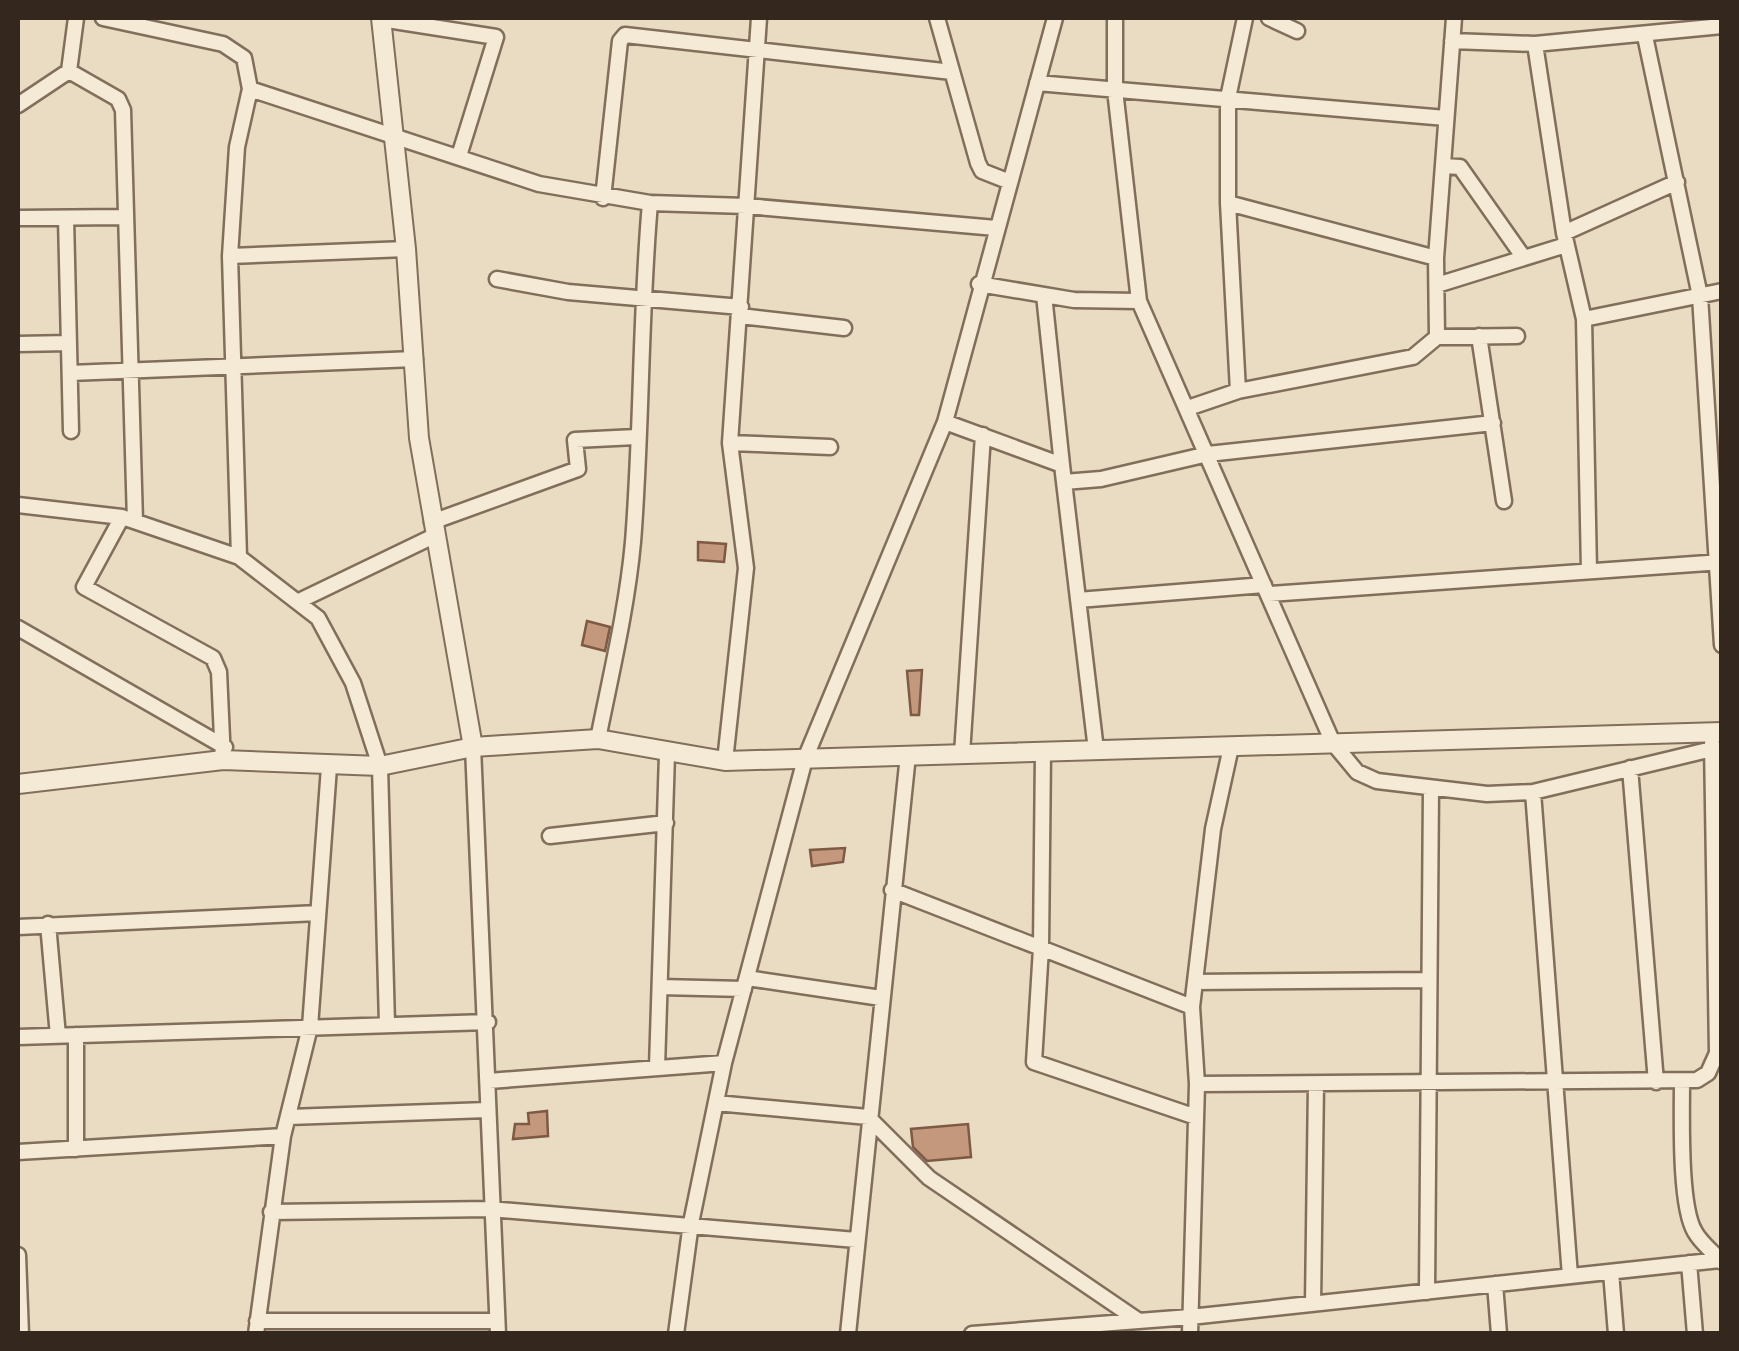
<svg xmlns="http://www.w3.org/2000/svg" width="1739" height="1351" viewBox="0 0 1739 1351" font-family="Spectral,serif">
<rect width="100%" height="100%" fill="#e9dcc2"/>
<path fill="#c4987c" stroke="#7e5943" stroke-width="2.5" d="M698,542L726,544L724,562L698,560Z
M587,621L610,627L605,651L582,645Z
M922,670L919,715H911L907,671Z
M845,848L843,862L812,866L810,850Z
M547,1111L548,1136L513,1139L515,1124H529L528,1113Z
M968,1124L971,1157L927,1161L913,1147L911,1129Z"/>
<g fill="none" stroke-linecap="round" stroke-linejoin="round">
<defs>
<path id="minor" d="M76,18L69,71L118,99L123,110L135,521
M103,18L223,44L244,58L250,89L237,147L230,256L239,557L318,618L353,683L380,766L387,1024
M937,18L978,163L982,171L1010,182
M1115,18V90L1139,301L1333,743L1357,772L1377,781L1487,794L1533,792L1712,749
M1269,18L1297,31
M381,19L496,37L459,156
M1645,36L1700,296L1722,645
M1452,41L1535,44L1722,26
M1535,44L1564,233L1584,319L1589,571
M1037,83L1446,118
M250,89L539,184L650,203C640,316 642,429 633,542C627,608 611,674 598,739
M18,105L69,71
M1443,166L1460,167L1524,258
M603,198L620,41L625,35L952,72
M650,203L746,206L996,228
M1228,203L1238,391
M18,218L124,217
M66,218L71,431
M1564,233L1677,182
M230,256L406,249
M1436,258L1454,18
M497,279L568,292L741,307
M979,284L1074,300L1139,301
M1437,285L1566,245
M1044,295L1062,465
M740,316L844,328
M1584,319L1722,291
M1479,336L1504,501
M1437,337L1517,336
M18,344L69,343
M70,373L415,359
M1188,408L1238,391L1413,357L1437,337L1436,258L1228,203V98L1245,18
M945,422L1062,465L1096,750
M730,443L830,447
M1064,482L1101,479L1208,454L1493,423
M18,505L122,517L239,557
M122,517L84,587L213,658L219,672L223,760
M432,522L578,469L575,440L636,437
M1269,594L1722,562
M1078,600L1264,585
M299,601L434,536
M18,628L225,747
M473,747L498,1334
M1043,751L1041,948L1034,1062L1196,1117
M962,754L983,435
M725,761L746,568L730,443L759,18
M1630,768L1656,1082
M1533,792L1570,1276
M550,836L666,823
M892,890L1192,1007
M48,924L58,1036
M18,927L318,913
M747,978L881,998
M1195,982L1429,980
M660,987L744,989
M18,1037L488,1022
M657,1067L667,754
M489,1081L724,1063
M1682,1082C1682,1115 1679,1206 1695,1232C1701,1243 1713,1252 1722,1262
M1197,1084L1697,1080L1708,1073L1717,1053L1712,743
M716,1103L868,1117L929,1178L1139,1321
M289,1117L487,1110
M76,1149V1035
M18,1152L283,1136
M271,1212L490,1209L856,1240
M18,1255L21,1334
M1689,1263L1695,1334
M1611,1272L1616,1334
M1495,1284L1499,1334
M1427,1292L1431,788
M1313,1304L1316,1084
M257,1321H497
M256,1334L283,1136L310,1027L329,767
M676,1334L691,1223L724,1063L805,759L945,422L1055,18
M848,1334L908,755
M972,1334L1190,1317L1720,1260
M1190,1334L1197,1084L1192,1007L1213,829L1231,747"/>
<path id="tertiary" d="M381,18L406,249L419,438L473,747
M18,784L223,760L380,766L473,747L598,739L725,761L1722,732"/>
</defs>
<use href="#minor" stroke="#816e5b" stroke-width="19"/>
<use href="#tertiary" stroke="#816e5b" stroke-width="22"/>
<use href="#minor" stroke="#f5ead5" stroke-width="14"/>
<use href="#tertiary" stroke="#f5ead5" stroke-width="18"/>
</g>
<rect width="1739" height="1351" fill="none" stroke="#33271e" stroke-width="40"/>
</svg>
